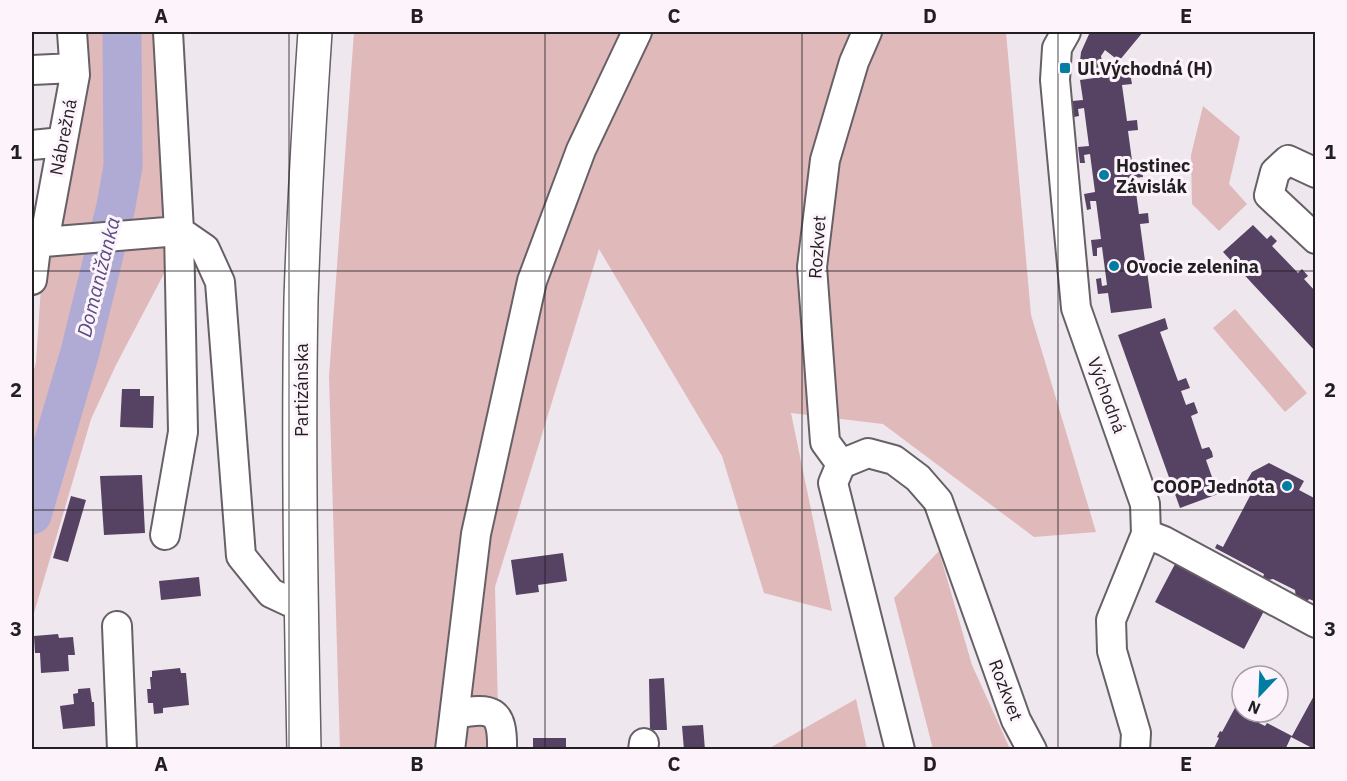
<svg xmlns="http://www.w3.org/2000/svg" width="1347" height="781" viewBox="0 0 1347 781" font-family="'IBM Plex Sans',sans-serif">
<rect width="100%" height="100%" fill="#efe7ee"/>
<path fill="#e0b9bb" d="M72,32H168L178,216L46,228Z
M354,32H1006L1031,315L1096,532L1034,537L883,424L791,413L832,611L764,593L722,456L599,249L495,587L499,749L340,750L329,376Z
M1203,106L1240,137L1229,184L1247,204L1219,231L1192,204L1191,155Z
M179,245L116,365L91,419L32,620V377L36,362L43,256Z
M1235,309L1307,393L1285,412L1213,328Z
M939,551L972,665L1010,749H933L894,598Z
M856,699L867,749H768Z"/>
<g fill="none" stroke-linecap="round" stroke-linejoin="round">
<path stroke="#b0abd4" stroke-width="39" d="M32,515L80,352L116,206L123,166L122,32"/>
</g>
<path fill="#564263" d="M1090,32H1143L1119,61L1105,50L1101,56L1103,67L1079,70L1081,52Z
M1130,73L1132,84L1122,85L1127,121L1137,120L1138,130L1128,131L1133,168L1142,167L1143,177L1134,178L1139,214L1148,213L1149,223L1140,224L1145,261L1153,260L1155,270L1147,271L1152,308L1111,313L1108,293L1098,294L1096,279L1101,278L1102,286L1107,285L1102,247L1097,248V256H1093L1091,240L1101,239L1096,201H1090L1091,209L1087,210L1084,194L1095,192L1090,154L1084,155L1085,163H1080L1078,147L1089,146L1084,108L1078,109L1079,116L1074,117L1072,101L1083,100L1080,80Z
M1253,225L1267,239L1271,235L1277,241L1272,246L1298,273L1302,269L1308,276L1304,279L1316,292V352L1223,252Z
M1165,318L1168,329L1160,332L1178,381L1186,378L1190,388L1181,391L1186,405L1194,402L1198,413L1191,416L1202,449L1209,447L1212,452L1213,457L1206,460L1218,494L1180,508L1118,335Z
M122,389H140V396H154L153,428L120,427Z
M1269,463L1304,481L1299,490L1316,499V602L1309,599L1306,604L1296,599L1295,590L1273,579L1262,581L1264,574L1215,548L1217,544L1223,547L1251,494L1242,489L1252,472Z
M142,475L145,533L104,535L100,476Z
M71,496L86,500L68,562L53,558Z
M563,553L567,581L538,585L539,592L516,595L511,560Z
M1175,564L1264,611L1244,649L1155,602Z
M199,577L201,596L161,600L159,581Z
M58,634L59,638L73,637L75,655H68L69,671L41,673L40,653H35L34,636Z
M180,668L181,673H186L189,705L163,708V713L154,714L153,703H148L147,689H151L150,677H152V671Z
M664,678L667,730H650L649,679Z
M90,688L92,702H94L95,726L63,729L60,706L74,704L73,694L78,693V689Z
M1316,692V750L1291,737L1285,750H1213L1219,738L1217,737L1220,731L1222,732L1236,706L1242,710V712H1246L1261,720L1259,723L1265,726L1267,723L1292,736Z
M703,725L705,750H684L682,726Z
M533,738H566V750H533Z"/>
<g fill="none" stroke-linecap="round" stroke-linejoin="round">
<defs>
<path id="minor" d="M1066,32L1057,48L1055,80L1076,308L1145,504L1146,534L1111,620L1112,651L1136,733L1135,750
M32,70L74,68
M32,145L62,142
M1316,173L1288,160L1275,172L1269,195L1316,239
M179,231L205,249L220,282L241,556L271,593L301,607
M44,242L75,75L72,32
M32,243L179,231
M32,280L35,256
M841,464L825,442L812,267L825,160L854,62L867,32
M1146,534L1164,541L1316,623
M165,535L183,432L179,231L168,32
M117,626L122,750
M455,714C492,707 503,709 502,750
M450,750L476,534L532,281L581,150L637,32
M643,750L644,743
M900,750L833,483L841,464L868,453L894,460L918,478L938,501L1016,720L1032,750"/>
<path id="major" d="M304,750C301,600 298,449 301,299C304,210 309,121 315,32"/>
</defs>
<use href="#minor" stroke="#676066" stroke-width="32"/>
<use href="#major" stroke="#676066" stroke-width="36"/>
<use href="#minor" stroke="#fff" stroke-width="28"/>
<use href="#major" stroke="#fff" stroke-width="33"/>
</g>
<path fill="none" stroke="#221f22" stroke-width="1.5" stroke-opacity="0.55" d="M289,32V750M545,32V750M802,32V750M1058,32V750M32,271H1316M32,510H1316"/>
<g fill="#007da3" stroke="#fdf4fb" stroke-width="2">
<rect x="1059" y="62" width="12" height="12" rx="3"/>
<circle cx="1104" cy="175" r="6"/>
<circle cx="1114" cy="266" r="6"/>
<circle cx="1287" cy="486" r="6"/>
</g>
<g text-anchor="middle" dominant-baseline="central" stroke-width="6" stroke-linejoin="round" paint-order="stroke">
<g font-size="18" font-weight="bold" fill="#221f22" stroke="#fdf4fb" text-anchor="start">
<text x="1077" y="68">Ul.Východná (H)</text>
<text x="1116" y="165">Hostinec<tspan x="1116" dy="21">Závislák</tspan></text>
<text x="1126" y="266">Ovocie zelenina</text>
<text x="1275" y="486" text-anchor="end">COOP Jednota</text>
</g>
<g font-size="18" fill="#221f22" stroke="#fdf4fb">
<text transform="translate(63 137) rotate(-79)">Nábrežná</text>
<text transform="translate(817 247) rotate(-86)">Rozkvet</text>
<text transform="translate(301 390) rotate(-90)">Partizánska</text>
<text transform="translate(1107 395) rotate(70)">Východná</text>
<text transform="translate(1006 690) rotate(69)">Rozkvet</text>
</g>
<g font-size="20" font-style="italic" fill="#574c83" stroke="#fdf4fb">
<text transform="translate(98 277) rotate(-76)">Domanižanka</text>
</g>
</g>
<rect width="1347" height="781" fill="none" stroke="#fdf4fb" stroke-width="66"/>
<g transform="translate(1260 694) rotate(203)"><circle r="28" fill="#fdf4fb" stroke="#a59fa4" stroke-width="1.5"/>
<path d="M0-4.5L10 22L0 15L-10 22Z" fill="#007da3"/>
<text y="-9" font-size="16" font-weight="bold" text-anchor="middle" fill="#221f22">N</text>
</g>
<rect x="33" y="33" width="1281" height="715" fill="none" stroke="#221f22" stroke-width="2"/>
<g font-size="20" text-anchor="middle" font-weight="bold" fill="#221f22">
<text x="161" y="23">A</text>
<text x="417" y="23">B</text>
<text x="674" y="23">C</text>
<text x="930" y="23">D</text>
<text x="1186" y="23">E</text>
<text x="16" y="159">1</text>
<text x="1330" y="159">1</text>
<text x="16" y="397">2</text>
<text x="1330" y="397">2</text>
<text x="16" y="636">3</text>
<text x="1330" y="636">3</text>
<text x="161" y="771">A</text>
<text x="417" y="771">B</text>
<text x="674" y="771">C</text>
<text x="930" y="771">D</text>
<text x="1186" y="771">E</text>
</g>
</svg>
